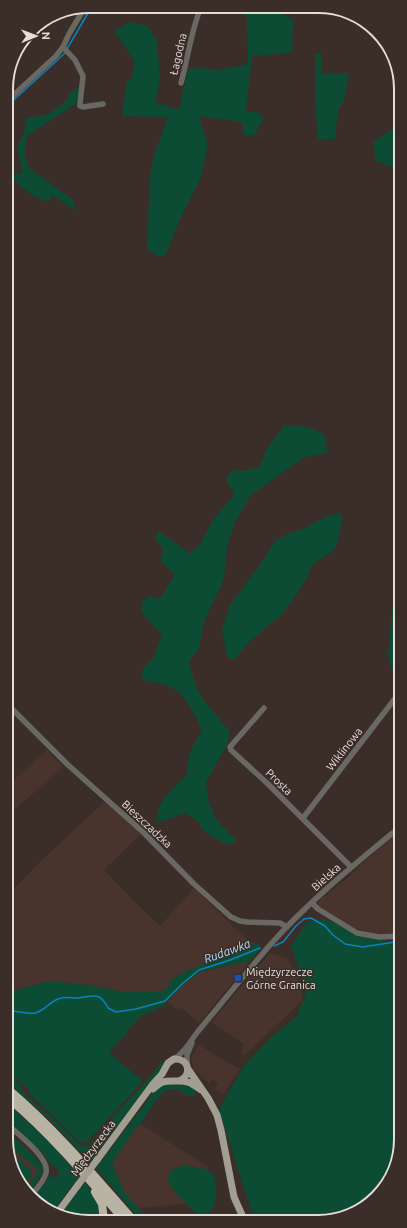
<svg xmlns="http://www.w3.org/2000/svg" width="407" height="1228" viewBox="0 0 407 1228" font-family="Ubuntu,sans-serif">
<rect width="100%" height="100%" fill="#3b2e28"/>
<path fill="#48342c" d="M47,750L63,767L9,815H7V786Z
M105,801L143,832L104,870L136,903L160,926L194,888L243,936L254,944L172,979L166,990L153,992H122L95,986L50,981L7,992V896L42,860Z
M400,830L401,934L378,935L353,928L320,907L317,903L322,898L345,880L385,843Z
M270,953L287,958L299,978L303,1000L245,1055L241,1053L244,1044L211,1022Z
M250,961L199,1023L181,1007L177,1010L168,1002L182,985L201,971Z
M199,1045L232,1065L240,1069L223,1095L215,1089L218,1084L213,1079L209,1083L194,1070L191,1057Z
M139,1123L208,1167L205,1202L138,1208L124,1192L112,1163Z
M8,1138L42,1169L26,1190L8,1155Z"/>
<path fill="#0d4c34" d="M245,7H278L282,13L293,20L292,53L252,56L246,112H258L264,119L254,135H244L242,122L199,116L208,145L200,179L179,221L166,255L159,257L147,249L150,176L154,155L168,117L122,116L127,81L131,80L135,62L114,31L130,22L147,26L157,40L160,80L155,102L179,110L188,69L196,68L221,70L248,64L247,16H244Z
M315,54H322V74L349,73L344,101L338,110L335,139H318L315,101Z
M80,86L77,103L27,136L24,153L29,168L72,199L77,211L52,195L49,201C33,200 19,184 8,174H23L17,147L24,133L26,118L49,114L67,100L70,93Z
M399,125V174L392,167L376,161L373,142Z
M284,425L308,427L324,434L328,452L303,458L251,495L236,520L227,546L224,579L210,608L203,625L199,648L189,662L196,686L202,698L230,732L227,745L206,782L208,800L217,821L237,841L228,845L210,836L203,830L198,821L185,813L157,823C154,803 174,787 187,775L188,761L192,748L202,730C198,720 185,696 176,690C166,684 154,682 142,680L143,668L153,659L162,635L141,611V603L149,596L160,599L175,575L161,562L163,549L155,538L159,531L190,554L200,545L212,521L234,495L226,479L233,470L244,471L259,467L267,449Z
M341,513L342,524L335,550L313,564L306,579L293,600L281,615L247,644L234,660L227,657L222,629L230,605L259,566L276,540L290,533L303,529L327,516Z
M400,608V677L394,675L388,656L392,609Z
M324,919L401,947V1144L381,1193L334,1220H254L219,1109L245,1064L273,1036L297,1016L306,993L291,946L307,922Z
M254,944H258L260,947V950L250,961L201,971L182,985L163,1006L140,1017L109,1053L143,1081L87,1142H80L32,1096L27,1088L8,1072L7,992L50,981L95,986L122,992H153L166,990L172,979L184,972Z
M161,1061L163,1062L160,1072L147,1086L90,1163C65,1134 37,1107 8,1083V1074L21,1085L22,1091L55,1121L79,1144L86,1146L91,1144L106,1125L157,1069Z
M170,1083L176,1085L186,1084L195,1089V1096H188C183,1094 180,1089 174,1089C161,1087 148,1113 142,1122L141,1124L139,1123L112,1163L124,1192L149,1220H140L96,1168L153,1093C157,1088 163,1084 170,1083Z
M8,1103L48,1141L80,1176L54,1210L32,1198L45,1183L50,1175L56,1178L60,1172L49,1162L43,1153L8,1122Z
M8,1132L33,1155L43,1167L42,1173L34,1186V1187L29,1195L26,1189L39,1170L8,1146Z
M8,1151L32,1171V1175L24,1186L21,1179L23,1176C16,1170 8,1161 8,1151Z
M183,1165L205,1169L215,1176C216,1195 219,1204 205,1218L200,1217L174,1191L167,1180L171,1170Z
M85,1182C95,1195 99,1204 102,1220H73L61,1214Z"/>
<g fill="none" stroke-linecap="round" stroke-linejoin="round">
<path stroke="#0884bf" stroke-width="1.5" d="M67,49L92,6
M6,107L65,53
M274,946L283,942L296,926L304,919L311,918L325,926L333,935L345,944L363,947L401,941
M7,1010C16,1011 27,1014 35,1013C45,1011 49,1002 58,999C64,996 70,998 77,998C92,997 99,990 108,1008L116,1012L136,1009L165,1001L182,984L199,970L230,960L260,948"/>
<path stroke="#6a6862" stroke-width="5.5" d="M63,47L75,60L83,76L80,104V106L83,107L103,104
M181,83C188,58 191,31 201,7
M6,102L56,56L63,47L69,34L85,7
M7,704L67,764L143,832L194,884L231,917L240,921L247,922L280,923L287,927
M264,708L230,747L231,750L268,784L351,867
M303,818L400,692
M312,903L318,909L357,933L379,937L401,936
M174,1059C185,1053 192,1038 200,1029C223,1001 246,973 270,945C309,901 355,864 400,827
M187,1065V1055L192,1043
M8,1125C19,1135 50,1158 46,1173C44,1182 35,1190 30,1197"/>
<path stroke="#a29e91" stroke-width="7" d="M188,1069L208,1098L217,1115L221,1130L234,1197L242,1215V1220
M153,1089C163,1080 164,1081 177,1081C190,1081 191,1083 201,1090
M97,1160L153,1084L162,1074L168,1063L174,1059C189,1058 193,1075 179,1081
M58,1212L78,1185"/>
<path stroke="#b8b4a4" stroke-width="8" d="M8,1089C54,1128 93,1174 133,1220
M8,1098C51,1134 87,1177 124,1220
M95,1192L102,1204L104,1220"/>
<path stroke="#a29e91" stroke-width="7" d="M78,1185L97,1160"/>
</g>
<rect fill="#1a4fb4" stroke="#3b2e28" stroke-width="1.5" x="234" y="974" width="8" height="8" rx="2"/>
<g text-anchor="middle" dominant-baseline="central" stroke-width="3" stroke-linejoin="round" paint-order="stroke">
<g font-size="11" fill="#e6ddd9" stroke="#3b2e28">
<text transform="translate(178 54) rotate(-77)">Łagodna</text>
<text transform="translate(344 749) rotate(-52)">Wiklinowa</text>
<text transform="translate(279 782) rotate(44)">Prosta</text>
<text transform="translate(147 824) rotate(43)">Bieszczadzka</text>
<text transform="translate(326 877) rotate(-42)">Bielska</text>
<text transform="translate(93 1148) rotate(-53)">Międzyrzecka</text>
</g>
<g font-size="11" fill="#e6ddd9" stroke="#3b2e28" text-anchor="start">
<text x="246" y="972">Międzyrzecze<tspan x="246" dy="13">Górne Granica</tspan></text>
</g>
<g font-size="12" font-style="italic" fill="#b1defe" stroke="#3b2e28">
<text transform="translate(227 951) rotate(-20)">Rudawka</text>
</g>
</g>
<path d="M0 0H407V1228H0ZM89 13H318A76 76 0 0 1 394 89V1139A76 76 0 0 1 318 1215H89A76 76 0 0 1 13 1139V89A76 76 0 0 1 89 13Z" fill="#3b2e28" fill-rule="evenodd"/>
<path fill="none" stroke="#e6ddd9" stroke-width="2" d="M89 13H318A76 76 0 0 1 394 89V1139A76 76 0 0 1 318 1215H89A76 76 0 0 1 13 1139V89A76 76 0 0 1 89 13Z"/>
<g transform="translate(36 36) rotate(89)" stroke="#3b2e28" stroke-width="3" paint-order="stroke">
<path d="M0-3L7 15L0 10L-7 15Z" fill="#e6ddd9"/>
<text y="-6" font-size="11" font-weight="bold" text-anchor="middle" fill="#e6ddd9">N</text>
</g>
</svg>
